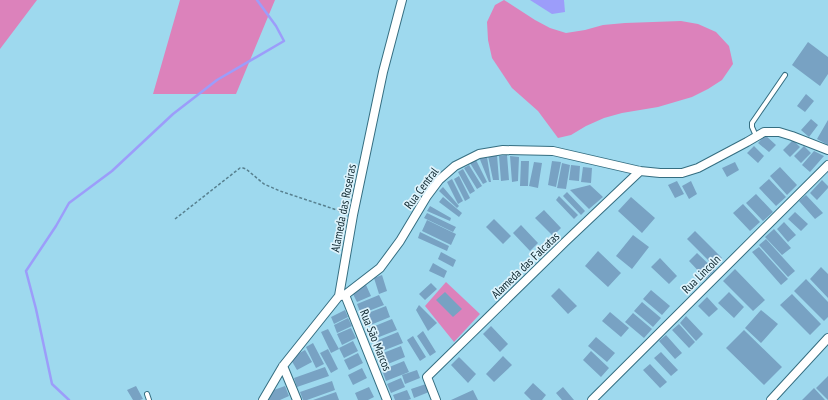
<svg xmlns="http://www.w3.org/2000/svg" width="828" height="400" viewBox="0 0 828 400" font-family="'PT Sans Narrow',sans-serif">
<rect width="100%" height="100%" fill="#9ed9ee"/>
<path fill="#dc82bb" d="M0,0H37L0,49Z
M180,0H275L236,94H153Z
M504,0L535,20L550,28L566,33L585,30L603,25L625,23L681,21L698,24L716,32L729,46L733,64L722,80L708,89L692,97L658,107L622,113L604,118L586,126L571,135L558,138L538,111L512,88L492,58L488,40L487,22L495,5Z
M446,282L480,314L454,342L425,306Z"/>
<path fill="#9c9dfa" d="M530,0H564L565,12L552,14Z"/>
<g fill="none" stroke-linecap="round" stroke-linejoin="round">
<path stroke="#9c9dfa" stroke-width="2.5" d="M69,400L52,384L36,309L26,271L56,226L69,203L112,171L173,114L217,80L284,41L276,26L257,0"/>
</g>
<path fill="#78a2c3" d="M808,42L828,57V74L820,86L792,65Z
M806,94L814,101L805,112L797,106Z
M811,119L818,125L809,137L801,130Z
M828,120V145L817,139Z
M765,135L776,145L769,152L758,143Z
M793,140L800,147L790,157L783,150Z
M754,146L764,156L758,163L747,153Z
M804,146L811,153L801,163L794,156Z
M814,151L824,156L810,172L802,165Z
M497,155L499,180H493L488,156Z
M507,155L509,180L501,181L499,156Z
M510,156L519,157L518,181L512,182Z
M479,157H487L491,182H489Z
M476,160L487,182L483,184L470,163Z
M521,161H529L528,186H520Z
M552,161L561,162L556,187L548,185Z
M534,162L542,163L538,188L529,186Z
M735,162L739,170L727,177L722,168Z
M562,163L570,165L566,189L557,188Z
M469,165L482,186L477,189L464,168Z
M571,165L580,166L579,181L569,180Z
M583,167L592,168L591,183L581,182Z
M780,167L797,185L787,195L770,176Z
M463,169L475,191L470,194L458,172Z
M459,176L470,198L465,201L454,179Z
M452,179L463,201L458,204L447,182Z
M769,179L786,197L776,206L759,188Z
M822,180L828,186V188L817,200L810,193Z
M677,181L684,194L675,198L668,185Z
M691,181L697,194L689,199L682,186Z
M590,185L603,197L589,209L570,190Z
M443,187L459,206L457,208L439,191Z
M567,192L585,211L581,215L563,196Z
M756,194L773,212L763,221L746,203Z
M806,195L823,213L815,219L799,201Z
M559,196L578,215L574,219L556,200Z
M443,197L462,213L459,217L439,202Z
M631,197L655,218L642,233L618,211Z
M743,204L760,222L750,231L733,213Z
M430,206L451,218L450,221L427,211Z
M544,210L561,228L553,236L535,218Z
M795,212L808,224L801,231L788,219Z
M427,213L456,227L453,232L424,218Z
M494,219L511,236L503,244L486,227Z
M427,220L456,234L451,245L422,231Z
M784,222L796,235L788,242L777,229Z
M521,225L538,243L530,251L513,233Z
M774,229L791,248L782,255L765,237Z
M695,231L722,258L714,266L687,239Z
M420,232L449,246L447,251L418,238Z
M633,235L649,247L632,269L616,256Z
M766,239L795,271L788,277L759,245Z
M759,247L788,279L781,285L752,252Z
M598,251L621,273L608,287L585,266Z
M441,252L456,260L453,267L438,259Z
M697,253L715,270L706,279L689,261Z
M660,258L677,276L669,284L651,267Z
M433,263L447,271L444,278L429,271Z
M821,267L828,274V298L810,279Z
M735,269L765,300L753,311L723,281Z
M382,275L387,291L379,294L374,278Z
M806,279L828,302V317L824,321L794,291Z
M431,283L437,289L425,300L419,294Z
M366,285L371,296L357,302L352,292Z
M559,288L577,306L568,314L551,296Z
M651,290L670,306L662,315L643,299Z
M445,292L462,309L453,317L436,300Z
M729,292L744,307L734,318L718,303Z
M792,294L821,324L810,335L780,305Z
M379,295L384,305L361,314L357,304Z
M707,297L718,309L709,317L698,306Z
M642,302L661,318L653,327L634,311Z
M419,305L437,323L428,331L416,310Z
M386,306L390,317L368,326L363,315Z
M345,310L348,317L334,324L331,317Z
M761,310L778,324L761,343L745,328Z
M610,312L629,328L621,337L602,321Z
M633,313L652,329L644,338L625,322Z
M686,316L703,334L696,341L680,323Z
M348,318L352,326L337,333L334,325Z
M392,319L397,330L374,339L370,328Z
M679,324L695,342L689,348L672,330Z
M491,326L508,344L500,352L483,334Z
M351,328L356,338L342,345L337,334Z
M328,329L339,349L331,353L321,332Z
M744,330L782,367L764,385L726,348Z
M423,331L436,352L430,356L417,336Z
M398,332L403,343L380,352L376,341Z
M666,335L682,353L675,359L659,341Z
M413,336L426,357L420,361L407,340Z
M596,337L615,353L607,362L588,346Z
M353,341L358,351L344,358L339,348Z
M313,343L324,364L316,368L306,347Z
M401,346L405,357L383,366L378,355Z
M328,349L338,369L331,373L320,353Z
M305,350L312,362L297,370L290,358Z
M591,351L609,368L601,377L583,360Z
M661,352L678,370L671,376L654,358Z
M358,353L363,363L349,370L344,360Z
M503,356L512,365L494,382L486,374Z
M459,357L476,374L468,383L451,365Z
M404,361L409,372L386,381L382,370Z
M650,364L667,382L660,388L643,370Z
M325,367L329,376L297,387L294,378Z
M362,368L367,378L353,385L348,375Z
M417,370L420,378L405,384L402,375Z
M828,376V400L816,388Z
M401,378L405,387L391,393L387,384Z
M332,381L335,390L307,400H303L300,392Z
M533,383L546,395L542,400H531L524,393Z
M426,384L429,392L414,398L411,389Z
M136,386L143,399L140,400H133L127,390Z
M285,386L289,396L280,400H266L271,391Z
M369,387L374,397L368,400H358L355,393Z
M563,387L574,400H562L556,393Z
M814,388L825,400H802Z
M407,390L411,399L408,400H395L393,395Z
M473,390L478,400H451Z
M336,392L339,400H313Z"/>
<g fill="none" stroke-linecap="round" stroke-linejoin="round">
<defs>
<path id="lane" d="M756,136L752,127V123L785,75
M147,394L149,400"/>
<path id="street" d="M345,295L380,268L400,241L427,196L439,180L455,166L479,154L503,150L553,151L640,171L660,173H682L698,168L747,142L764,132H779L792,136L828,150
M340,296L345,295L387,400
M283,366L297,400
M263,400L283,366L339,296L353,215L383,72L402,0
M436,400L427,377L565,242L640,171
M592,400L828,165
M771,400L828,338"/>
</defs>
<use href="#lane" stroke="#356e81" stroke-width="6"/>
<use href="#street" stroke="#356e81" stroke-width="10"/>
<path stroke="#57808f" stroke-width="1.5" stroke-dasharray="3 2" stroke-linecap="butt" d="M175,219L240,168H243L246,169L264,184L280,191L346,213"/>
<use href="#lane" stroke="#fff" stroke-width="4"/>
<use href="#street" stroke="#fff" stroke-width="8"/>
</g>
<g text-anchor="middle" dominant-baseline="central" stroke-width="3.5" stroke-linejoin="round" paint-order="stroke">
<g font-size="12" fill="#0e262e" stroke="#ddf3fc">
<text transform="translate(421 188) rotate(-53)">Rua Central</text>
<text transform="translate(343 208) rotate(-79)">Alameda das Roseiras</text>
<text transform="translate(525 265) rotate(-44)">Alameda das Falcatas</text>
<text transform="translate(701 274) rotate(-45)">Rua Lincoln</text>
<text transform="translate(376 340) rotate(68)">Rua São Marcos</text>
</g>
</g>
</svg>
